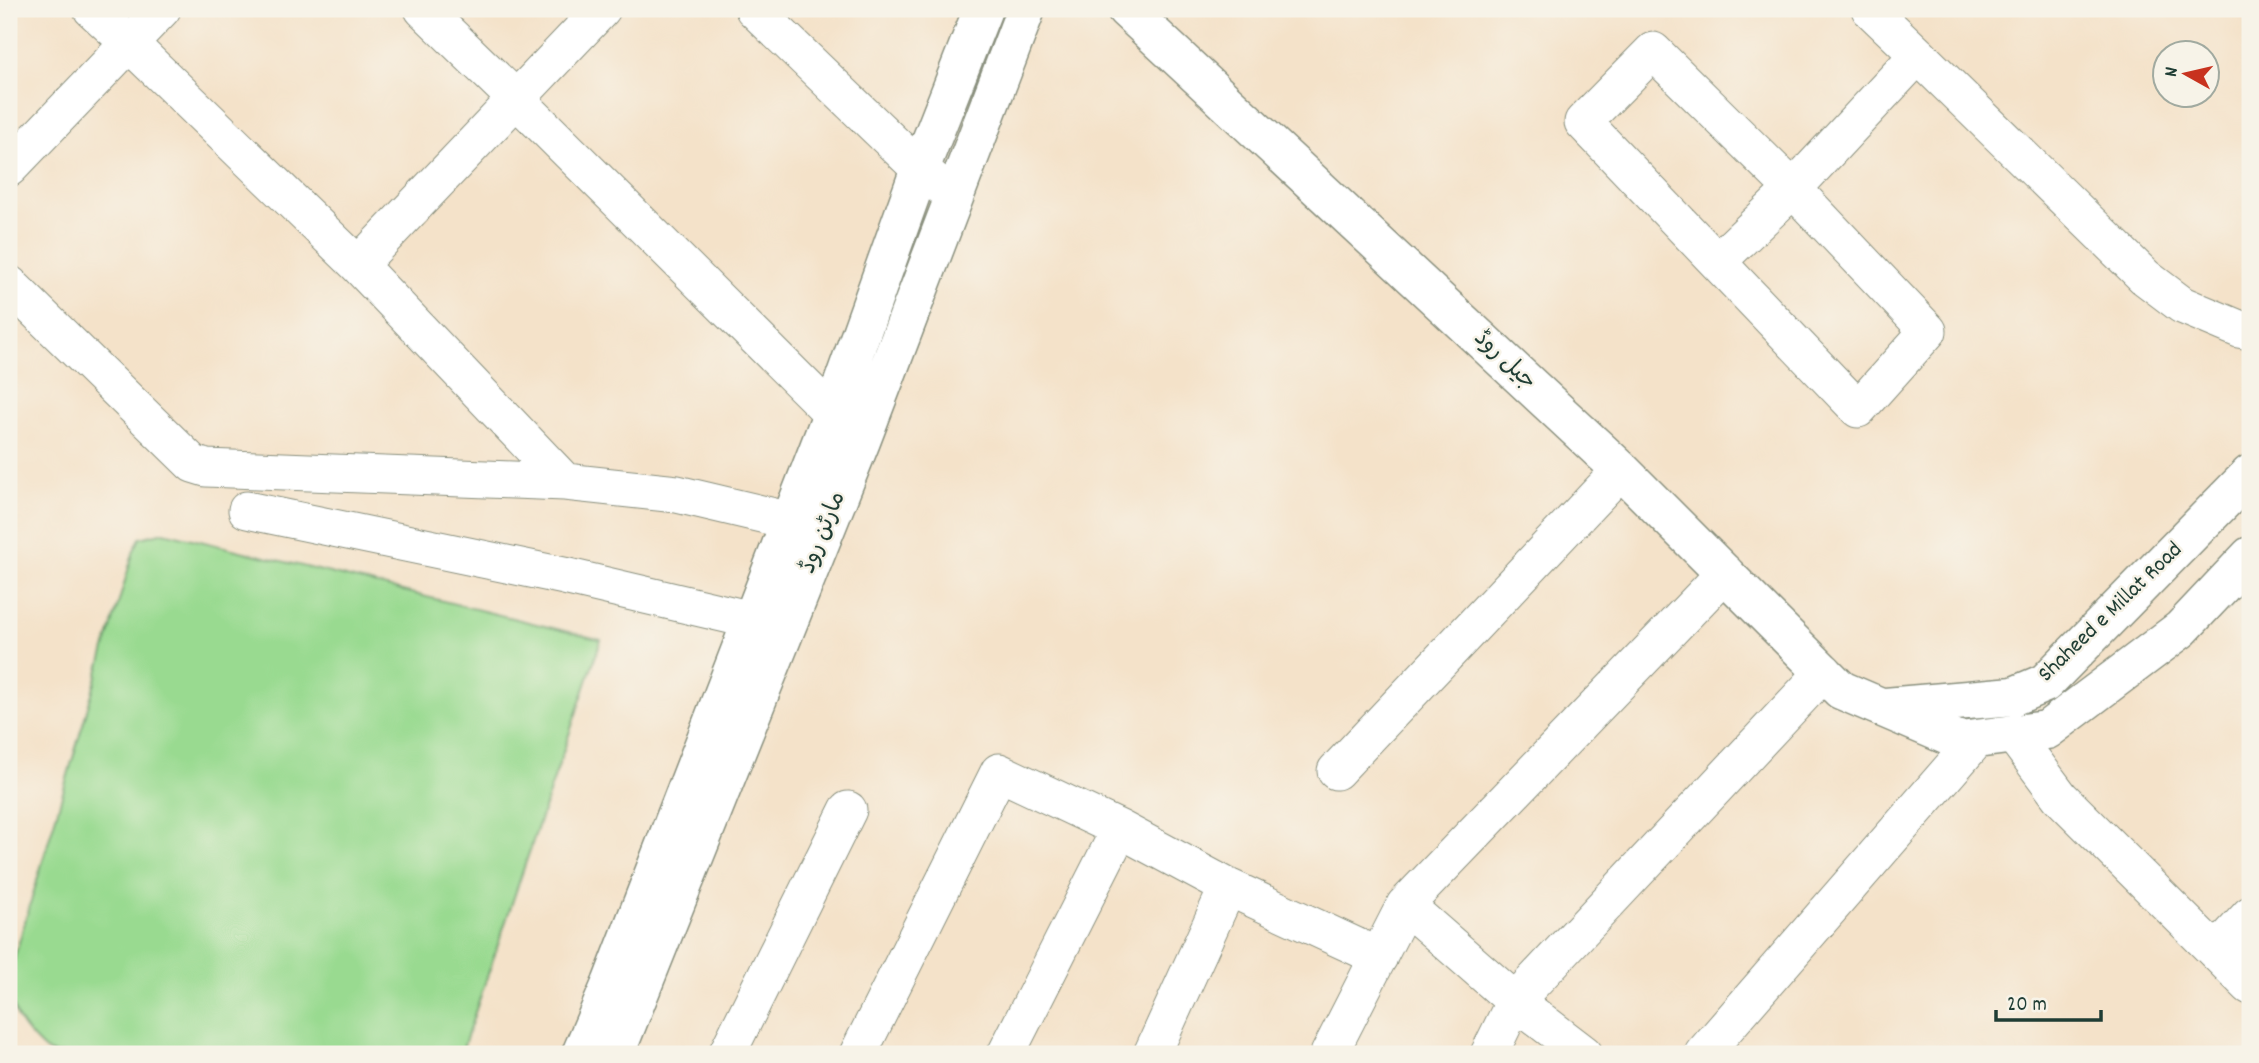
<svg xmlns="http://www.w3.org/2000/svg" width="2259" height="1063" viewBox="0 0 2259 1063" font-family="Dekko,'Playpen Sans Arabic',sans-serif">
<rect width="100%" height="100%" fill="#f7f3e8"/>
<filter id="ink" filterUnits="userSpaceOnUse"><feTurbulence type="fractalNoise" baseFrequency=".0143" numOctaves="2"/><feDisplacementMap in="SourceGraphic" scale="14" xChannelSelector="R" yChannelSelector="G"/><feConvolveMatrix kernelMatrix="1 2 1 2 8 2 1 2 1" color-interpolation-filters="sRGB"/></filter>
<filter id="wash" filterUnits="userSpaceOnUse"><feTurbulence type="fractalNoise" baseFrequency=".00686" numOctaves="4" result="noise"/><feDisplacementMap in="SourceGraphic" scale="28" xChannelSelector="R" yChannelSelector="G"/><feGaussianBlur stdDeviation="1.57" result="paint"/><feColorMatrix in="noise" values="0 0 0 0 0 0 0 0 0 0 0 0 0 0 0 0 0 1.4 0 .05"/><feComposite in="paint" operator="in"/></filter>
<g filter="url(#wash)">
<rect width="100%" height="100%" fill="#f4e2c9"/>
<path fill="#99da90" stroke="#5c8c62" stroke-width="2" d="M164,532L601,640L461,1054H54C46,1052 42,1047 36,1041C14,1020 12,1006 9,976L134,550L140,538Z"/>
</g>
<g filter="url(#ink)">
<g fill="none" stroke-linecap="round" stroke-linejoin="round">
<defs>
<path id="minor" d="M92,9L129,43L358,265L565,482
M423,9L516,99L852,433
M754,9L920,169L954,197
M1653,51L1793,189L1928,331L1858,409L1583,122Z
M1918,55L2145,277L2182,305L2239,329L2250,331
M9,168L162,9
M1718,261L1793,189L1918,55L1870,9
M358,265L602,9
M9,284L193,464L206,468L565,482L677,494L791,521
M247,510L564,576L752,620
M2013,734L2060,797L2250,986
M1336,771L1621,470
M1405,905L1515,1001L1584,1054
M2216,952L2250,915
M727,1054L848,810
M858,1054L999,772L1120,829L1228,887L1379,957
M1006,1054L1120,829
M1152,1054L1228,887
M1329,1054L1405,905L1725,573
M1489,1054L1515,1001L1824,672
M1703,1054L1977,739"/>
<path id="major" d="M1126,9L1621,470L1841,690L1960,741L2047,730L2181,629L2250,556
M1885,707L2014,696L2045,683L2250,474
M581,1054L611,984L832,414L920,169L983,9
M615,1054L861,441L1026,9"/>
</defs>
<use href="#minor" stroke="#8a907e" stroke-width="39"/>
<use href="#major" stroke="#8a907e" stroke-width="41"/>
<use href="#minor" stroke="#fff" stroke-width="37"/>
<use href="#major" stroke="#fff" stroke-width="38"/>
</g>
</g>
<g text-anchor="middle" dominant-baseline="central" stroke-width="5" stroke-linejoin="round" paint-order="stroke">
<g font-size="23" fill="#1f3d34" stroke="#f7f3e8">
<text transform="translate(1504 361) rotate(43)">جیل روڈ</text>
<text transform="translate(824 533) rotate(-68)">مارٹن روڈ</text>
<text transform="translate(2111 613) rotate(-44)">Shaheed e Millat Road</text>
</g>
</g>
<rect width="2259" height="1063" fill="none" stroke="#f7f3e8" stroke-width="35"/>
<g transform="translate(2186 74) rotate(278)"><circle r="33" fill="#f7f3e8" stroke="#a1aaa0" stroke-width="2"/>
<path d="M0-5L12 26L0 18L-12 26Z" fill="#c8321e"/>
<text y="-10" font-size="19" font-weight="bold" text-anchor="middle" fill="#1f3d34">N</text>
</g>
<path d="M1996 1010v10h105v-10" fill="none" stroke="#1f3d34" stroke-width="3.5"/>
<text x="2007" y="1010" font-size="21" fill="#1f3d34" stroke="#f7f3e8" stroke-width="5" paint-order="stroke">20 m</text>
</svg>
